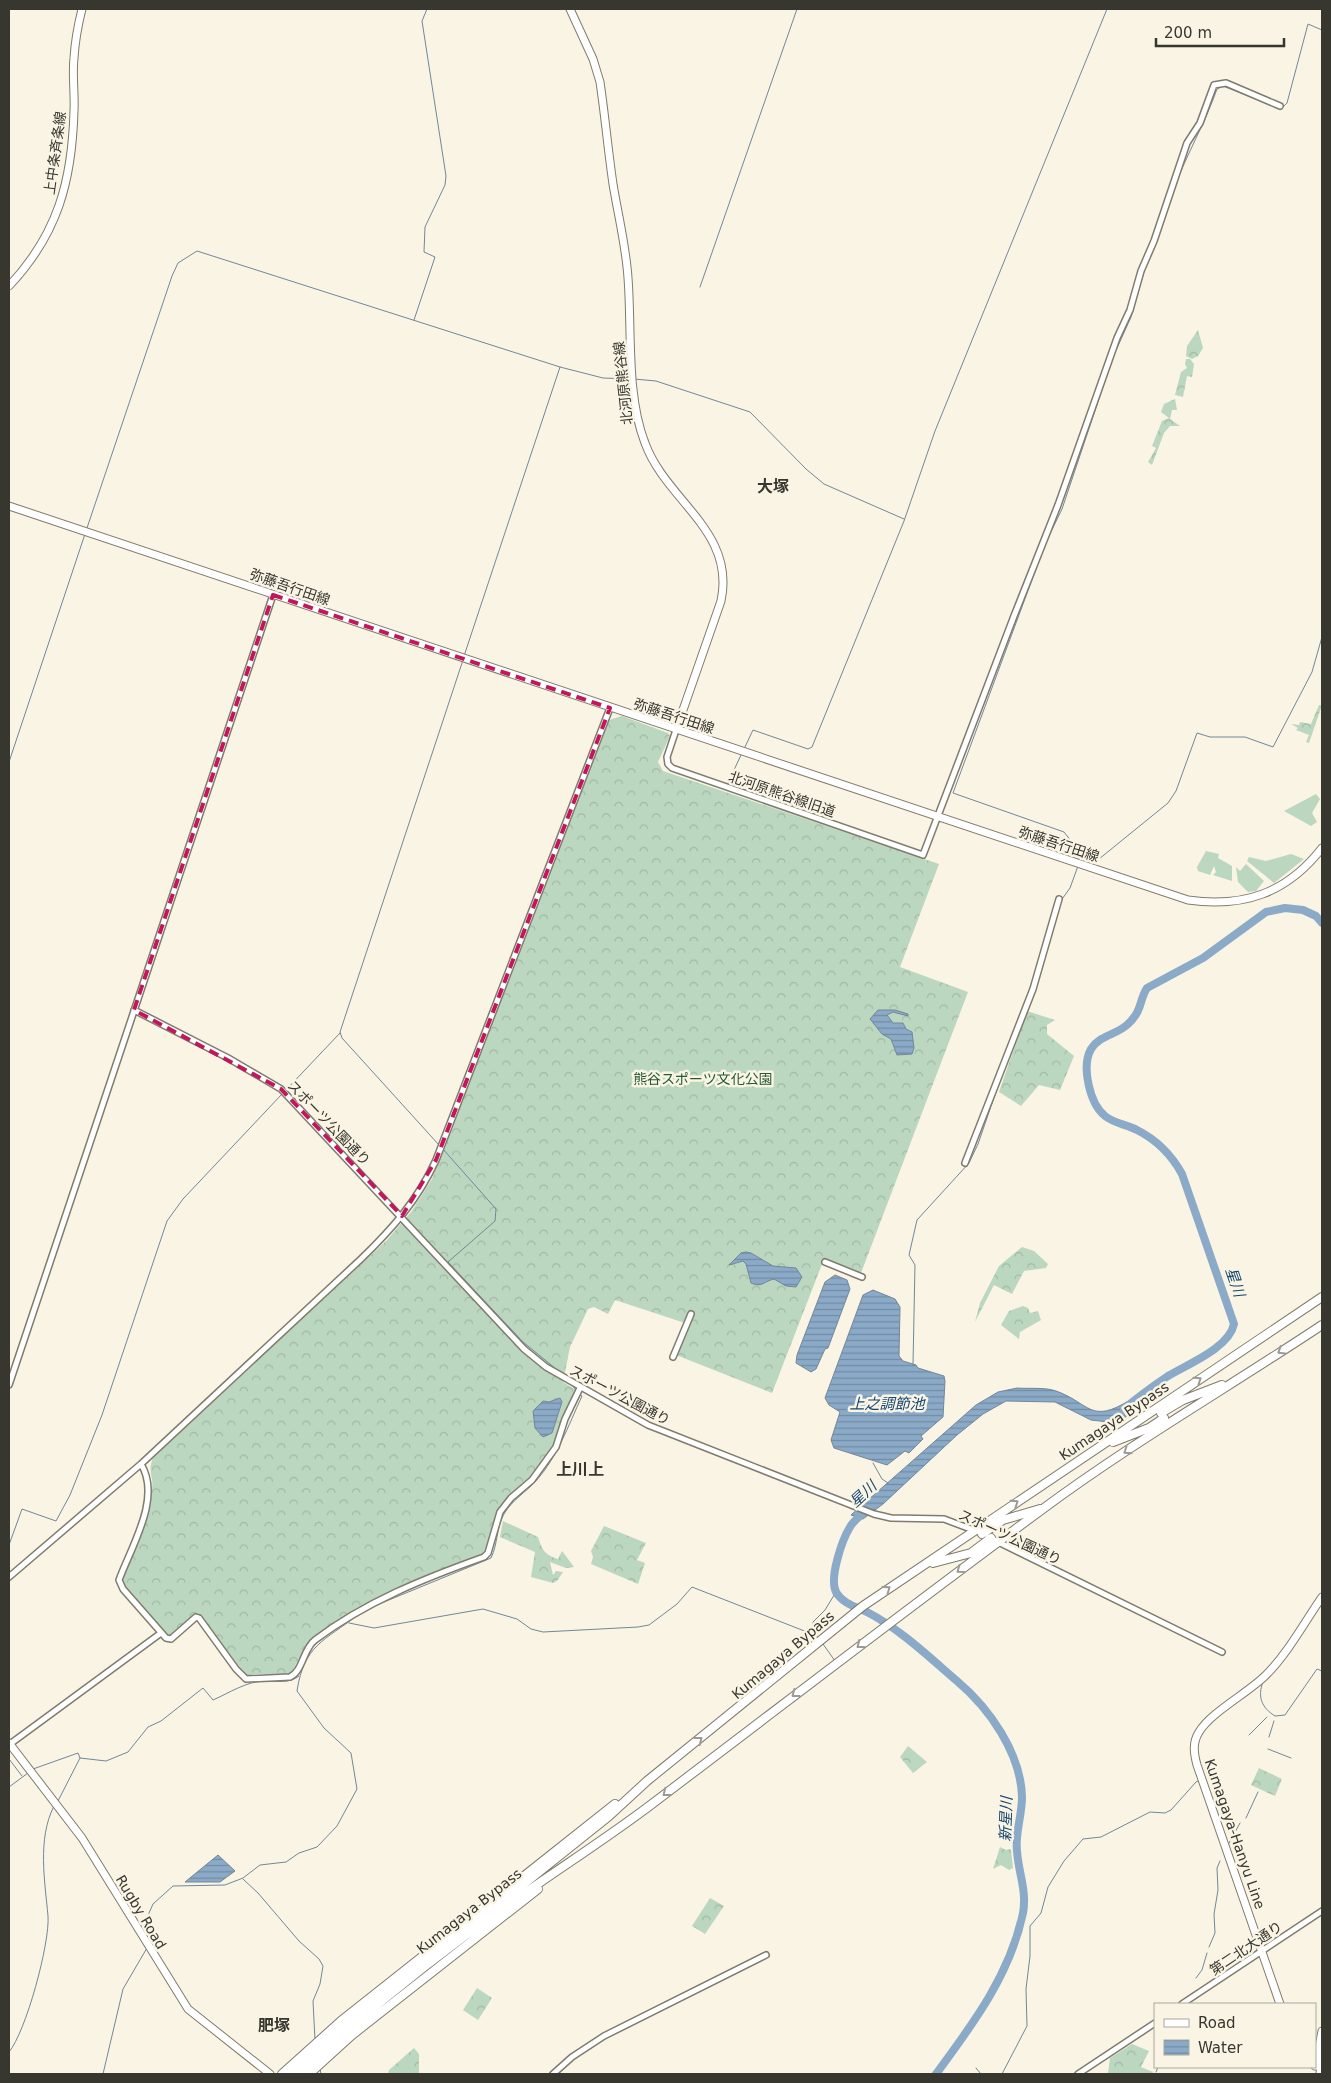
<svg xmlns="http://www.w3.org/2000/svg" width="1331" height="2083" viewBox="0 0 1331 2083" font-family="'DejaVu Sans','Noto Sans JP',sans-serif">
<defs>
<pattern id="forest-crowns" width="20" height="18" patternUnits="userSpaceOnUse" patternTransform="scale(1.25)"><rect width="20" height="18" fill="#bbd7bf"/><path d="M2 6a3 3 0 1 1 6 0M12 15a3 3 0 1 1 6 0" fill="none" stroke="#a1b9a4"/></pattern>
<pattern id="water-rules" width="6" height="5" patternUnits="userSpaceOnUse" patternTransform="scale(1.25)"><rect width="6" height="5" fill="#8baac8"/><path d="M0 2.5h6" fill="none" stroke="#728ba3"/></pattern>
</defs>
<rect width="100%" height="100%" fill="#f9f4e4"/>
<path fill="#bbd7bf" d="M1316,794L1320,799L1312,813L1317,822L1311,826L1284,811Z
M1206,851L1219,854L1218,858L1232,866V881L1213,875L1216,872L1214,866L1210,875L1198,871L1197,867Z
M1291,854L1304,859L1274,883L1247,861L1249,857L1266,861Z
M1246,864L1264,881L1256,891L1248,892L1238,882L1236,867L1240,871Z"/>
<path fill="url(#forest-crowns)" d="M1198,330L1203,348L1198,356L1192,359L1186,356L1187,346Z
M1186,359H1190L1194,364L1192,377L1187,376L1183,397L1175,395L1181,372L1187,368L1185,364Z
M1175,399L1177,410H1172L1170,419L1180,426H1170L1164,433L1152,465L1148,462L1156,448L1152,446L1162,421L1169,418L1161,412L1164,404Z
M1319,705H1322L1309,743L1306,742L1309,735L1296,730L1298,728L1291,724L1299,725L1300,722L1311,724Z
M622,716L668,733L670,736L658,762L663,771L939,864L900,967L968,992L861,1273L824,1259L772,1393L676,1355L688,1324L615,1300L608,1314L594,1307L588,1309L570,1347L563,1382L576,1390L558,1439L529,1481L499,1510L486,1553L357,1608L309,1641L290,1675L253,1674L247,1677L198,1613L170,1637L122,1583L121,1578C134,1550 147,1520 152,1488C154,1475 147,1473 153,1458L387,1240L411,1212L432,1179L609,720Z
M1027,1011L1055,1020L1047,1025V1034L1074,1056L1060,1090L1039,1085L1021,1106L999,1092Z
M1022,1247L1034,1251L1048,1264L1046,1268L1024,1271L1012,1294L994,1285L975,1322L980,1303L999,1266Z
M1023,1306L1028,1308L1030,1313L1038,1311L1041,1320L1020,1332L1019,1339L1001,1325L1009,1311Z
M503,1521L538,1537C542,1550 545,1555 558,1559L562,1551L574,1567L566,1568L550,1562L553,1575L556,1571L563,1572L557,1581L553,1583L531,1577L535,1552L500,1537Z
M604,1526L646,1543L637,1560L645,1563L638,1584L591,1564L593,1557L591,1551Z
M908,1746L927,1762L913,1773L900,1757Z
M1259,1768L1282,1779L1275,1796L1251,1785Z
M1000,1847L1006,1850L1011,1849L1013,1868L1009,1870L1001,1865L993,1869Z
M710,1898L724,1906L705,1934L692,1926Z
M477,1988L492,1998L478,2020L463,2010Z
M1132,2044L1149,2051L1141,2067L1153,2072L1152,2074H1108L1110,2058Z
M414,2048L419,2054V2074H388L389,2070Z"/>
<path fill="url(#water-rules)" stroke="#72879a" d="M878,1010H895L908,1014V1016L893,1012L887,1015L893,1023H903L906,1029L912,1032L914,1048L912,1054L897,1055L891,1039L882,1034L870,1019Z
M746,1252L751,1253L773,1266L796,1268L802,1277L796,1287L786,1286L774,1279C765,1281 761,1288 751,1283L746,1264L743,1261L729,1265L741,1253Z
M835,1275L847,1280L850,1289L828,1348L825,1349L816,1369L811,1372L796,1363L797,1355L825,1282Z
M873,1290L895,1299L900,1307L899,1356L903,1361L916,1365L918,1368L944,1376L945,1381L943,1417L921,1436L923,1439L909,1453L905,1451L887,1465L834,1448L831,1440L840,1412L829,1405L825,1398L863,1295Z
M1017,1388C1029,1389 1045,1387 1056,1391C1090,1403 1090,1425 1130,1400L1139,1408L1124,1418L1108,1422L1091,1420L1055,1402L1006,1401L983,1414L957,1435L883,1504L863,1519L851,1515L976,1405L998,1392Z
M560,1398L562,1402L552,1433L543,1437L535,1428L533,1411L543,1401L549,1402Z
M218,1855L235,1871L220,1882H185Z"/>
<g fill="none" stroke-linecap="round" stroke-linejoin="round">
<path stroke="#72879a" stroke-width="1" d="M1281,109L1287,103L1308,24L1322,30
M1174,188C1187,154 1205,123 1217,89L1223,86L1261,101
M700,287L797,9
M414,320L435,257L424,252L425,227L445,185L446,176L422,21L427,9
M634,379L656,381L750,412L806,469L824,484L904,519
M87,528L172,276L178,263L197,251L560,367L603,378L630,379
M464,656L560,367
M744,749L753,730L808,749L812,747L904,521L935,431L1107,9
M9,762L85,534
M728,783L741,755
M1081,855L1099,859L1168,803L1176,791L1197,733L1210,737H1245L1273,747L1312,672L1322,637
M1079,859C1080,849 1070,840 1064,832L953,793L1046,542L1062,509L1113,357L1131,317L1146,265
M1060,902L1070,888L1078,866
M1036,988L1047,949
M1001,1077L1034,992
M286,1090L340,1033
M439,1145L342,1038L340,1032L463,660
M442,1148L496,1209L495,1221L448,1262L523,1342L561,1373
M913,1365L915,1265L909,1255L917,1220L969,1163L978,1144L999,1083
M570,1383L576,1390
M873,1463L882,1479L888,1483
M9,1545L22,1509L56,1521L70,1495L102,1415L167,1221L183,1199L283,1093
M367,1609L491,1558C498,1544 496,1528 504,1514C511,1501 526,1492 536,1481C558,1456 568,1426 582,1396L580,1395
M349,1623L374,1628L483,1609L517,1619L531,1629L543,1632L638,1627L649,1625L677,1604L692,1587L807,1632L813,1628
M819,1639L814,1632L813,1622L825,1610L836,1592
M823,1644L835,1661
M1263,1682C1257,1697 1262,1708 1275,1716L1285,1715L1317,1669L1322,1671
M776,1715L839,1667
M1249,1735L1267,1717
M1269,1737L1274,1721
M1268,1749L1291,1758
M9,1759L22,1776
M33,1769L78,1753L80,1758L106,1761L128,1752L148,1727L161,1721L203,1688L213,1700C229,1693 247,1681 265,1681C277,1681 289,1684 299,1676
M9,1787L28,1773
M58,1801L80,1758
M1246,1818L1258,1792
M1228,1845L1240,1823
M243,1879L258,1893L299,1941L319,1959L323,1966L320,1984L313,2001L315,2040
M146,1936L149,1913L153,1904L173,1886L225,1885L243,1878L260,1865L286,1862L299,1853L317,1847L337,1826L357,1789L351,1753L324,1728L297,1691C304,1645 324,1641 358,1615
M1209,1947L1215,1933L1214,1914L1218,1890L1217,1868L1220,1861
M1196,1978L1202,1970L1207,1953
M9,2052C26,2032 50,1943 48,1916C45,1882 37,1839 54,1806
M976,2068L981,2074
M320,2069L321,2074
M1156,2072L1158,2067
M103,2074L123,1989L147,1948
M1002,2074L1027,2026L1026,1989L1030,1956V1926L1041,1913L1048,1887L1064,1861L1083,1839L1101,1837L1150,1812L1165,1813L1171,1810L1196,1782L1200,1780"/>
<path stroke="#8baac8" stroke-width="8" d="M1124,1409C1138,1397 1153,1386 1168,1376C1188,1364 1229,1348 1234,1324L1182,1174C1171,1154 1157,1140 1137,1130C1126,1124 1115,1124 1105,1116C1090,1104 1081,1067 1091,1049C1101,1034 1117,1035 1128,1024C1143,1010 1139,1000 1147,988L1203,958L1266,912L1285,908L1303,910L1316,916L1322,923
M866,1511C860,1516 854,1520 850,1527C842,1540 829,1578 836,1592C842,1603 856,1607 867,1612C900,1629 929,1657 957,1681C989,1708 1021,1753 1022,1797C1022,1811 1018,1824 1017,1838C1014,1863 1028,1887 1023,1913C1010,1975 973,2024 936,2074"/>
<defs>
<path id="minor" d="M676,730L667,757L668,764L672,768L923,855L1014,616L1058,505L1117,338L1130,310L1141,271L1154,241L1187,143L1200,123L1214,85L1226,83L1280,106
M134,1010L228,1058L281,1089L524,1349L546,1367L648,1425L874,1514L891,1518L944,1519L976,1531
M965,1163L1033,989L1059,899
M825,1262L862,1277
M673,1357L691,1314
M9,1385L273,595
M141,1464C162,1498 131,1547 119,1580L123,1589L166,1638L171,1639L196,1617L199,1618L236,1669L246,1679L290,1677C303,1671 303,1649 315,1640C365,1602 425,1578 484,1557L488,1553L500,1512L511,1498L532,1480L556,1447L565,1419L580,1388
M988,1537L1222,1652
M9,1577L141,1464L361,1259C392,1229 418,1200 436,1160L610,708
M10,1744L161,1633
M1182,2004L1322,1911
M553,2074L572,2057L604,2036L766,1955
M1078,2074L1155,2023"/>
<path id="major" d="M570,9L593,59L600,82C605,116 608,150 613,184C618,215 626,246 628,278C632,329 626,395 645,443C666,501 736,531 721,601L676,730
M9,286C58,234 72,181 74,111C75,94 72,76 74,58C75,41 78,25 82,9
M9,506L1188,900C1244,908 1287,893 1322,848
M9,1743L82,1838L188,2009L270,2074
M1280,2004L1197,1765C1194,1754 1192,1743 1199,1732C1211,1712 1248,1693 1266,1675C1288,1653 1304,1623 1322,1597
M1315,2066L1322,2031
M1320,2074L1322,2052"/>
<path id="highway" d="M1161,1413L1183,1400L1222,1385
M1113,1442L1149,1428L1164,1418
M982,1534L1003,1520L1040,1509
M933,1563L971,1553L991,1538
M282,2074L341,2021L615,1804
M291,2074L363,2010L520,1887L609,1816L647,1781L863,1606L1322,1297
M299,2074C365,2012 438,1954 512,1902C557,1870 604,1840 648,1807C779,1708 908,1608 1040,1511C1130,1444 1229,1387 1322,1325
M309,2074L352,2035L538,1889"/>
</defs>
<use href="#minor" stroke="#807c6d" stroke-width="8"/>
<use href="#major" stroke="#807c6d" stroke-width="9"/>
<use href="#highway" stroke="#807c6d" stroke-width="10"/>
<use href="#minor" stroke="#fff" stroke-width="5"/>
<use href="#major" stroke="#fff" stroke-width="7"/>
<use href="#highway" stroke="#fff" stroke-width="8"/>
</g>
<defs><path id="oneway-chevron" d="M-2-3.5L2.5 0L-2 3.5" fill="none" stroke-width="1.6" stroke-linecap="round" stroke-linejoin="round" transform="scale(1.25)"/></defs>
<g stroke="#9b9a97">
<use href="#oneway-chevron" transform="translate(1281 1351) rotate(148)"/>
<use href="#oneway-chevron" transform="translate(1198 1380) rotate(-34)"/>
<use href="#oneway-chevron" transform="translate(1127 1451) rotate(146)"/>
<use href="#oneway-chevron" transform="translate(1015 1503) rotate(-34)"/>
<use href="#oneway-chevron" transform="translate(960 1570) rotate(144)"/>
<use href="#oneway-chevron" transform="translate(887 1589) rotate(-36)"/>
<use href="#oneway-chevron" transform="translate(860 1645) rotate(142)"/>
<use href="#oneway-chevron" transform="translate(795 1694) rotate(143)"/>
<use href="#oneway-chevron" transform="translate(699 1740) rotate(-38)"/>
<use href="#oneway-chevron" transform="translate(666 1793) rotate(142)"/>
</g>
<path fill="none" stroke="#c2185b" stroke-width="4" stroke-dasharray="10 6" stroke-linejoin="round" d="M273,595L610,708L436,1160L402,1216L281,1089L134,1010Z"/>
<g text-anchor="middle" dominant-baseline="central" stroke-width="5" stroke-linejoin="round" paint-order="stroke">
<g font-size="14" fill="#37362f" stroke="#f9f4e4">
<text transform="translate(55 153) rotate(-82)">上中条斉条線</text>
<text transform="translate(623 383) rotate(-96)">北河原熊谷線</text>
<text transform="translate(290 587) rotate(19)">弥藤吾行田線</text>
<text transform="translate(674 716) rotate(18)">弥藤吾行田線</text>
<text transform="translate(782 794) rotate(19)">北河原熊谷線旧道</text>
<text transform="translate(1059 844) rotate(18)">弥藤吾行田線</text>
<text transform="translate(329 1123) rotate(46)">スポーツ公園通り</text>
<text transform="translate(620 1395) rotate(28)">スポーツ公園通り</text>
<text transform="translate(1114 1421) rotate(-34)">Kumagaya Bypass</text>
<text transform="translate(1010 1537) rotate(25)">スポーツ公園通り</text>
<text transform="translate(783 1655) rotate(-40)">Kumagaya Bypass</text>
<text transform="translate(1235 1834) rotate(71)">Kumagaya-Hanyu Line</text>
<text transform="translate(469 1911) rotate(-38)">Kumagaya Bypass</text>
<text transform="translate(141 1912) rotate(59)">Rugby Road</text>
<text transform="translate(1246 1948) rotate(-34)">第二北大通り</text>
</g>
<g font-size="14" fill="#265a33" stroke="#f9f4e4">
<text x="703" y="1079">熊谷スポーツ文化公園</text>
</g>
<g font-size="15" font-style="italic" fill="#16466f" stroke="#f9f4e4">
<text transform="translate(1235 1282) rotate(71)">星川</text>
<text x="887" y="1404">上之調節池</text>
<text transform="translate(863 1494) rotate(-43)">星川</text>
<text transform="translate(1006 1819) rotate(-88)">新星川</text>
</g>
<g font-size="16" font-weight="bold" fill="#37362f" stroke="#f9f4e4">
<text x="773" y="486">大塚</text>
<text x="580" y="1469">上川上</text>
<text x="274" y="2025">肥塚</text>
</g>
</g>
<rect width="1331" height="2083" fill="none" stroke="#37362f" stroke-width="20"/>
<rect x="1154" y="2003" width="162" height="65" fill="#f9f4e4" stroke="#aba89c"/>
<rect x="1164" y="2019" width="25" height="8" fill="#ffffff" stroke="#aba89c"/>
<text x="1198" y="2028" font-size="15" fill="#37362f">Road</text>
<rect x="1164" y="2040" width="25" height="15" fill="url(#water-rules)" stroke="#aba89c"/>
<text x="1198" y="2053" font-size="15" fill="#37362f">Water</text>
<path d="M1156 38v8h128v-8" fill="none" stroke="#37362f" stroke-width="2.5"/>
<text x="1164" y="38" font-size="15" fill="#37362f" stroke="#f9f4e4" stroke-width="4" paint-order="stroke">200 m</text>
</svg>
